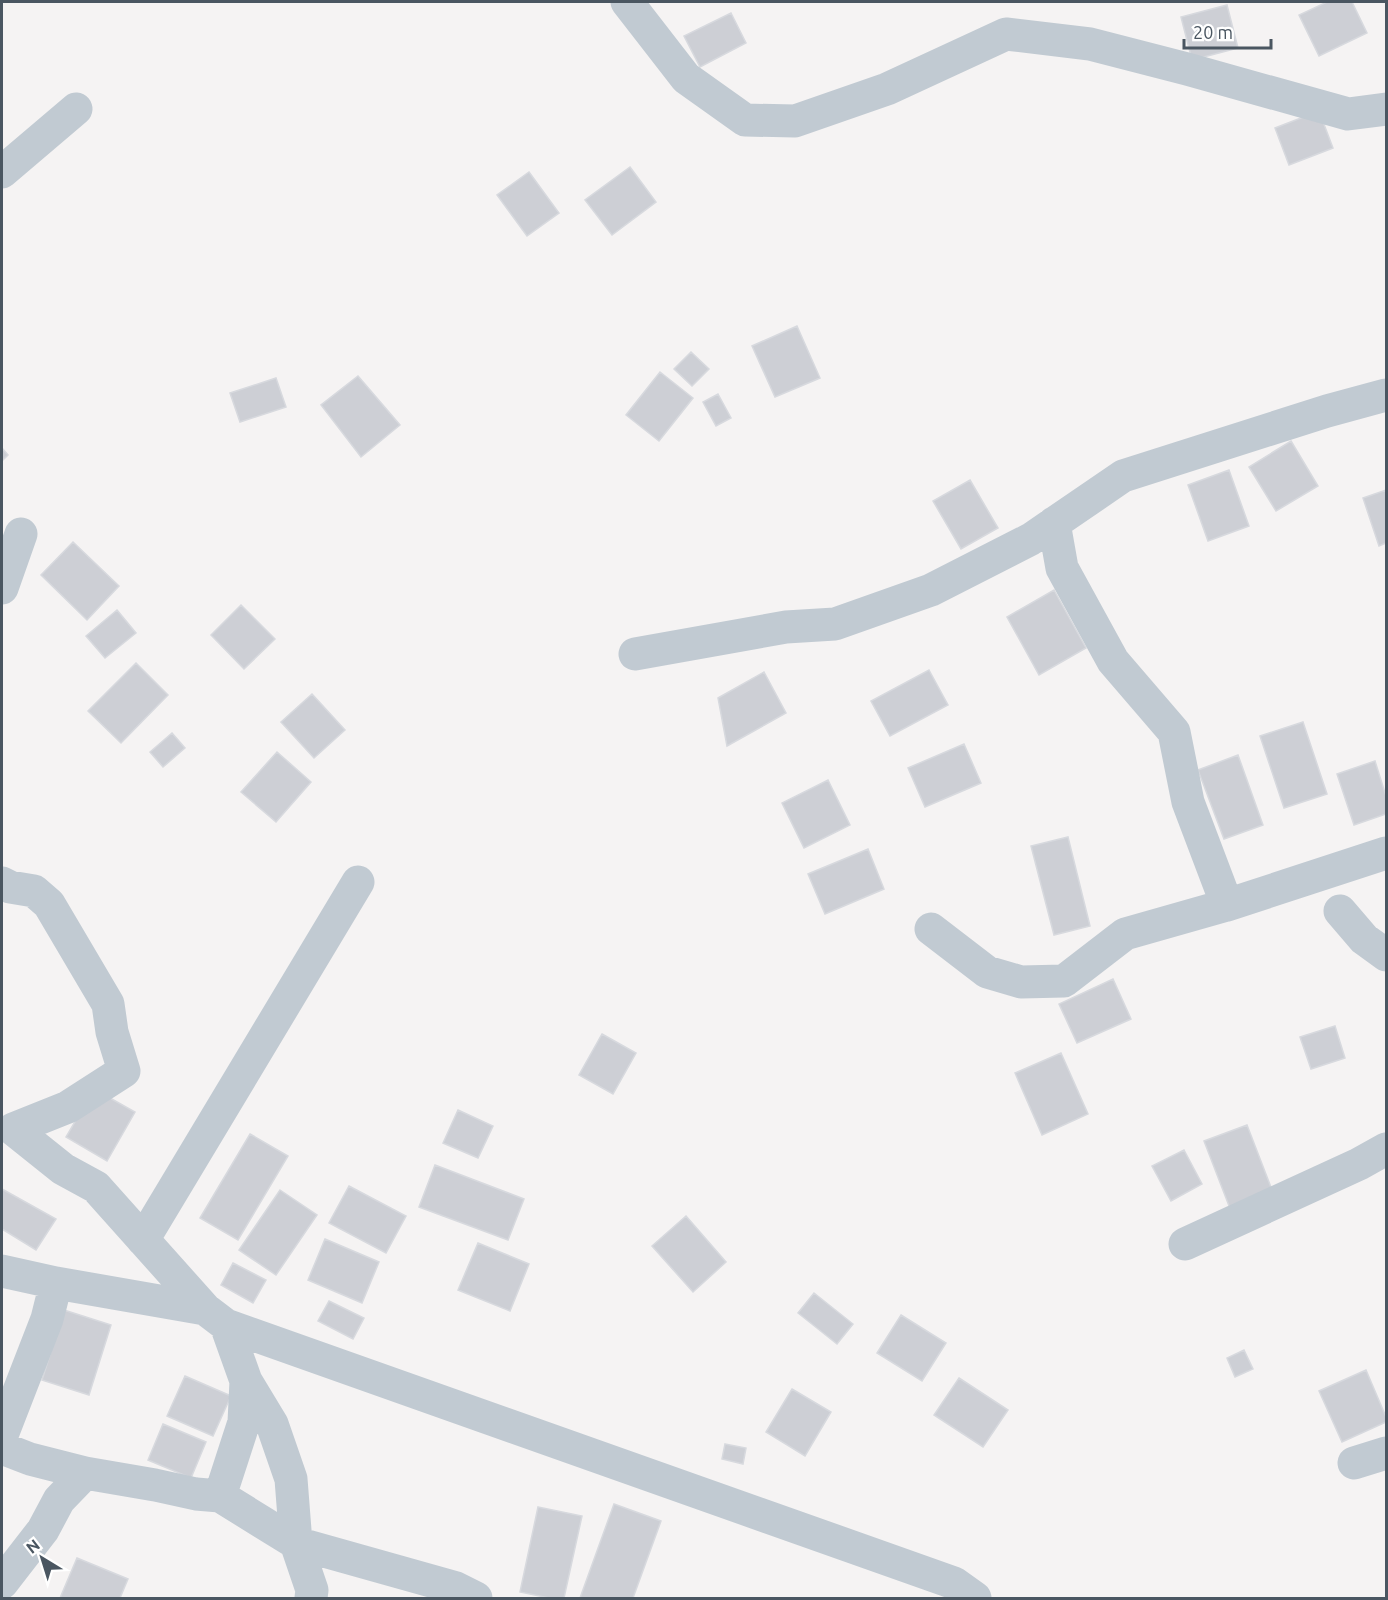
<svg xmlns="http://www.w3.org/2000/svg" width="1388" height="1600" viewBox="0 0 1388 1600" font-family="Ubuntu,sans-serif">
<rect width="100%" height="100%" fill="#f5f3f3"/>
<path fill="#cdcfd5" stroke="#d7d9de" stroke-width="1.5" d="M1327,2H1352L1367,33L1319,56L1299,15Z
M1227,5L1238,48L1192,60L1181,17Z
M731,13L746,43L700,67L684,36Z
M1319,111L1333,148L1289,165L1275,128Z
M630,167L656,202L612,235L585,200Z
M529,172L559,213L527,236L497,195Z
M797,326L820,378L775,397L752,346Z
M691,352L709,369L692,386L674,369Z
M660,372L693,398L659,441L626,415Z
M358,376L400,425L361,457L321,405Z
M276,378L286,407L240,422L230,393Z
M718,394L731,418L716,426L703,402Z
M1291,441L1318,486L1276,511L1249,467Z
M2,448L8,455L2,461Z
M1229,470L1249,526L1208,541L1188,485Z
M970,480L998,528L961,549L933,501Z
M1386,490V543L1379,546L1363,498Z
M73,542L119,586L87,620L41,575Z
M1054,590L1086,648L1039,675L1007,617Z
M241,605L275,639L244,669L211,635Z
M117,610L136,633L105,658L86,636Z
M136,663L168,695L121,743L88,711Z
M929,670L948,705L890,736L871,701Z
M764,672L786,713L727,746L718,698Z
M312,694L345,730L314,758L281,722Z
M1303,722L1327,794L1284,808L1260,736Z
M172,733L185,748L163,767L150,752Z
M964,744L981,783L925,807L908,768Z
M277,752L311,782L276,822L241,792Z
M1238,755L1263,825L1224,839L1198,770Z
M1375,761L1386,796V814L1354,825L1337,774Z
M828,780L850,825L804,848L782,803Z
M1068,837L1090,926L1054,935L1031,846Z
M868,849L884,889L825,914L808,874Z
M1113,979L1131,1019L1077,1043L1059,1004Z
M1335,1026L1345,1058L1311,1069L1300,1037Z
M602,1034L636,1053L613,1094L579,1075Z
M1061,1053L1088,1114L1042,1135L1015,1073Z
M94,1089L135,1112L107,1161L66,1137Z
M458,1110L493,1126L478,1158L443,1143Z
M1247,1125L1274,1195L1231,1211L1204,1141Z
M250,1134L288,1156L238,1240L200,1218Z
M1184,1150L1202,1184L1171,1201L1152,1166Z
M435,1165L524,1199L508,1240L419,1207Z
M349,1186L406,1216L386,1253L329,1223Z
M2,1189L56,1219L36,1250L2,1229Z
M280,1190L317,1215L276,1275L239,1250Z
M686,1216L726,1262L693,1292L652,1246Z
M325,1239L379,1262L362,1303L308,1280Z
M478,1243L529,1264L510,1311L458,1290Z
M233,1263L266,1280L253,1303L221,1285Z
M814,1293L853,1324L837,1344L798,1313Z
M329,1301L364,1318L353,1339L318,1321Z
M64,1310L111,1325L89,1395L42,1380Z
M901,1315L946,1343L922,1381L877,1353Z
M1244,1350L1253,1369L1235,1377L1227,1358Z
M1366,1370L1386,1417V1422L1342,1442L1319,1391Z
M185,1376L231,1396L213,1436L167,1416Z
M959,1378L1008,1410L983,1447L934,1415Z
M792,1389L831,1412L805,1456L766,1432Z
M163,1424L206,1442L191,1478L148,1460Z
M725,1444L746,1448L743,1464L722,1459Z
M614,1504L661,1521L633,1598H580Z
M538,1507L582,1516L564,1598H549L520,1592Z
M77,1558L128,1579L120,1598H60Z"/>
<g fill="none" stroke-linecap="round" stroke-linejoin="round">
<path stroke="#c1cad2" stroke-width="33" d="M627,2L686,78L745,120L795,121L887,89L1006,34L1090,44L1187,69L1348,114L1386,109
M2,172L76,109
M1054,523L1062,568L1113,661L1174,732L1188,802L1227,905L1386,853
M2,588L21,534
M635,654L786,627L835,624L931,590L1031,539L1123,476L1327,411L1386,395
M2,883L10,887L34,891L49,904L108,1004L112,1032L124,1071L68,1107L13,1129L63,1169L96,1187L205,1309
M1340,911L1364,939L1386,955
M931,929L987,972L1021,982L1064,981L1125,934L1227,905
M143,1240L358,882
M1185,1244L1359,1164L1386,1149
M2,1271L56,1283L205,1309L226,1325L954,1583L975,1598
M2,1435L47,1319L56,1283
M2,1448L30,1459L85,1473
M1354,1463L1386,1453
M220,1496L244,1422L246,1381L226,1325
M2,1583L43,1530L59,1500L85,1473L155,1485L196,1494L220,1496L296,1543L291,1479L272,1424L246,1381
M311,1598L312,1590L296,1543L456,1588L476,1598"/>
</g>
<rect width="1388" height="1600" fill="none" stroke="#4a5661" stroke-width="6"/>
<g transform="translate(42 1558) rotate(322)" stroke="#ffffff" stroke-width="4.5" paint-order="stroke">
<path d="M0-4.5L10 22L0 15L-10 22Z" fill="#4a5661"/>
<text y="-9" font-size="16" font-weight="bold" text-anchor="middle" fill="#4a5661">N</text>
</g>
<path d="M1184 39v9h87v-9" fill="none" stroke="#4a5661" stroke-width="3"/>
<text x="1193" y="39" font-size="18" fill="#4a5661" stroke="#ffffff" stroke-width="4.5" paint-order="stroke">20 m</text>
</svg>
